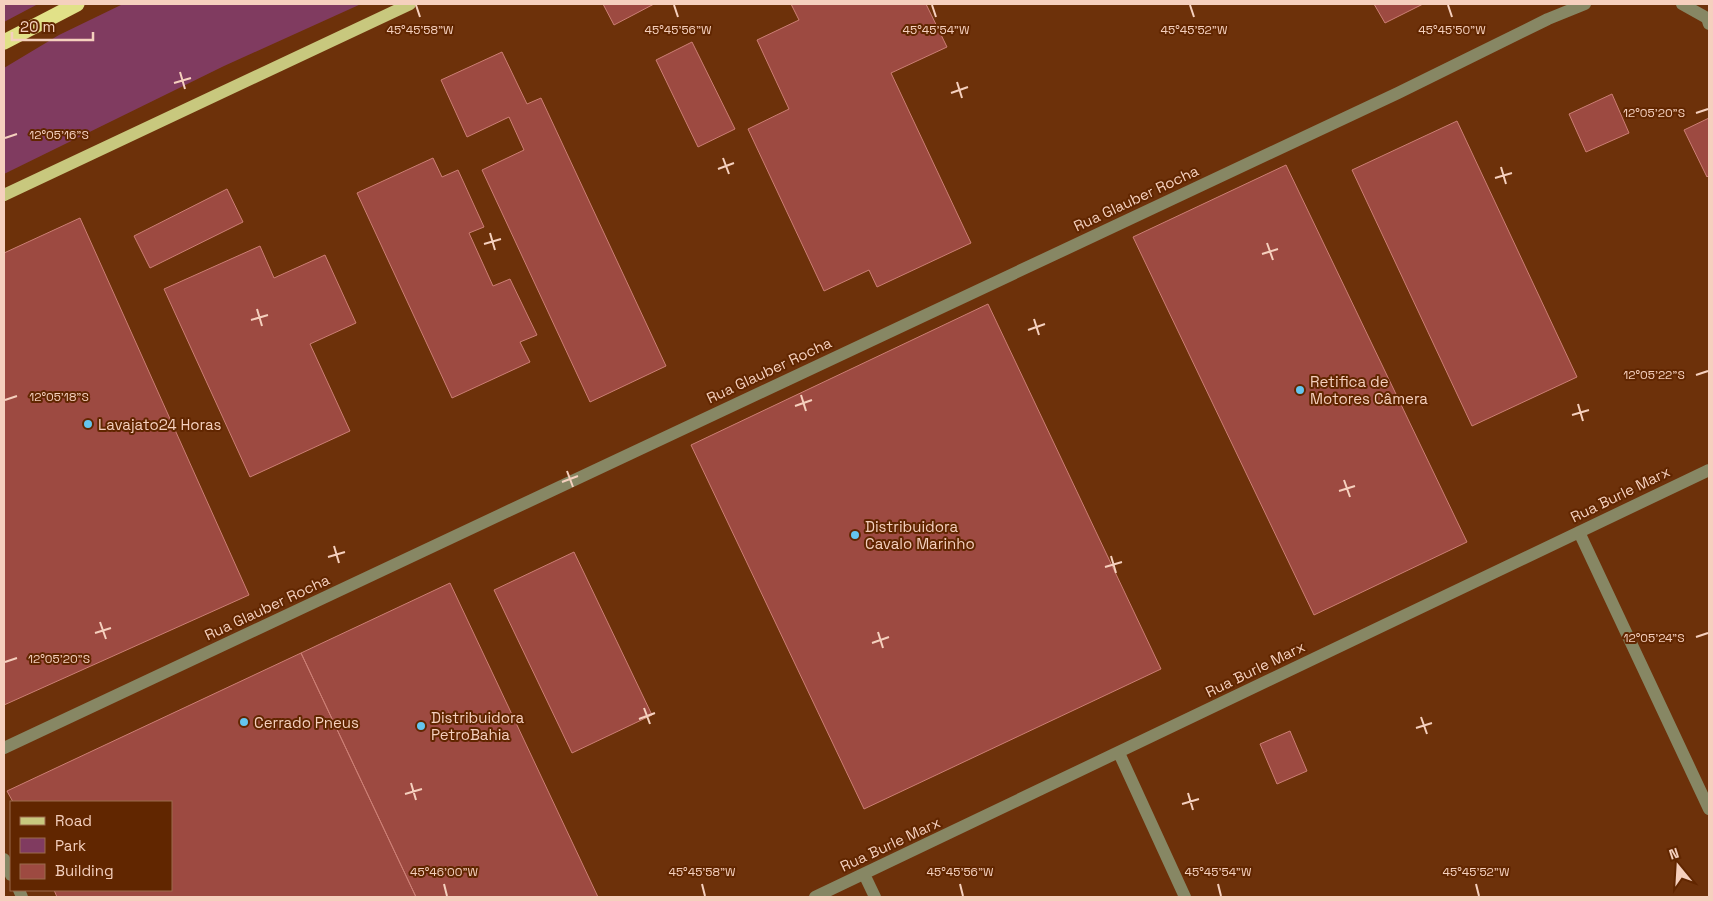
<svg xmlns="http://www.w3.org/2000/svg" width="1713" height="901" viewBox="0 0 1713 901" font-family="'Space Grotesk',sans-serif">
<rect width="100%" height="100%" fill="#6d310a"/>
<path fill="#803b60" d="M4,4H38L4,22Z
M123,4H361L224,66L4,174V68L59,35Z"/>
<path fill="#9d4a41" stroke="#cc7f75" d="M603,4H654L614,25Z
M791,4H926L947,47L891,73L971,243L877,287L869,270L824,291L748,129L789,109L757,40L799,20Z
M1374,4H1423L1385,23Z
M692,42L735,129L698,147L656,60Z
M502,52L527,104L541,98L666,366L590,402L482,170L524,150L509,117L467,137L441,80Z
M1612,94L1629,133L1586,152L1569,114Z
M1709,118V175L1707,177L1684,130Z
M1457,121L1577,377L1472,426L1352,170Z
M433,158L442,177L458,170L484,227L469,233L493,286L510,279L537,335L520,342L530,362L452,398L357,193Z
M1286,165L1467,542L1314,615L1133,237Z
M227,189L243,222L150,268L134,236Z
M80,218L249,595L4,705V253Z
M260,246L274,278L325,255L356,323L310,344L350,431L250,477L164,289Z
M988,304L1161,669L864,809L691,445Z
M574,552L652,715L572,753L494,590Z
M450,583L598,897H416L301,653Z
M301,653L416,897H57L54,890H171V802H13L7,791Z
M1290,731L1307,771L1277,784L1260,744Z"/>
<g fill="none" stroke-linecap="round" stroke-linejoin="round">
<path stroke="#878764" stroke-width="12" d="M1682,4L1707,18L1709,24
M1579,532L1709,809
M4,748L1398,93L1548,19L1585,4
M1119,753L1185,897
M4,859L11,875
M864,874L875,897
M19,890L22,897
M815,897L1709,470"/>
<path stroke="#c8c87e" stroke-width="12" d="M4,195L410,4"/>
<path stroke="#e1e188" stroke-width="15" d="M4,42L77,4"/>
</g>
<path fill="none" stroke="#f5d0be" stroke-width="2" d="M416,5L420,17M674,5L678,17M932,5L936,17M1190,5L1194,17M1448,5L1452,17M180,72L185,89M957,82L962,98M174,83L191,78M951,93L968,87M1696,113L1708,109M5,138L17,134M723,158L729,174M1501,167L1506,184M718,169L734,163M1495,178L1512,173M490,233L495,250M1267,243L1273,260M484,244L501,239M1262,254L1278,249M257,309L262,326M1034,319L1039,335M251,320L268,315M1028,330L1045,324M1696,375L1708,371M801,395L806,411M5,400L17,396M1578,404L1583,421M795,406L812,400M1572,415L1589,410M567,471L573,487M1344,480L1350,497M562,482L578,476M1339,491L1355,486M334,546L339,563M1111,556L1116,573M328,557L345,552M1105,567L1122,562M100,622L106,639M878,632L883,648M95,633L111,628M1696,637L1708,633M872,643L889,637M5,662L17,658M644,708L650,724M1421,717L1427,734M639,719L655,713M1416,728L1432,723M411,783L416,800M1188,793L1193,810M405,794L422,789M1182,804L1199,799M444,884L447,896M702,884L705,896M960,884L963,896M1218,884L1221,896M1476,884L1479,896"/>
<g fill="#64c5ee" stroke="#612600" stroke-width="2">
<circle cx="1300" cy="390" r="5"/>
<circle cx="88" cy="424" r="5"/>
<circle cx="855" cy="535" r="5"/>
<circle cx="244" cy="722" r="5"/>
<circle cx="421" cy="726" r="5"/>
</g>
<g text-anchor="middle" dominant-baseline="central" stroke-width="4" stroke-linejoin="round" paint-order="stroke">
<g font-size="15" fill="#f5d0be" stroke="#612600">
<text transform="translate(1136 198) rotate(-25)">Rua Glauber Rocha</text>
<text transform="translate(769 370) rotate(-25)">Rua Glauber Rocha</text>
<text transform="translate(1620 494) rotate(-26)">Rua Burle Marx</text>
<text transform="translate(267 607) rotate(-25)">Rua Glauber Rocha</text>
<text transform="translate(1255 669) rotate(-26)">Rua Burle Marx</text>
<text transform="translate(890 844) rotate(-25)">Rua Burle Marx</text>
</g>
<g font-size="15" fill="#f5d0be" stroke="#612600" text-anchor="start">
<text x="1310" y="381">Retifica de<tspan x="1310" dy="17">Motores Câmera</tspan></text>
<text x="98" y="424">Lavajato24 Horas</text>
<text x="865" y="526">Distribuidora<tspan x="865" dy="17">Cavalo Marinho</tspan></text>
<text x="431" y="717">Distribuidora<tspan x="431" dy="17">PetroBahia</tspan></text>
<text x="254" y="722">Cerrado Pneus</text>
</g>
</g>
<g font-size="12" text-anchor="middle" fill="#f5d0be" stroke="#612600" stroke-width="4" stroke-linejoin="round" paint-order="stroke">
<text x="420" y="34">45°45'58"W</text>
<text x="678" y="34">45°45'56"W</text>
<text x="936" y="34">45°45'54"W</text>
<text x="1194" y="34">45°45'52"W</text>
<text x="1452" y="34">45°45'50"W</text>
<text x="1654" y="117">12°05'20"S</text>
<text x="59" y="139">12°05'16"S</text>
<text x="1654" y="379">12°05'22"S</text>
<text x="59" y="401">12°05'18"S</text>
<text x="1654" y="642">12°05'24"S</text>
<text x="59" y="663">12°05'20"S</text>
<text x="444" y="876">45°46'00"W</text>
<text x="702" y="876">45°45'58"W</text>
<text x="960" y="876">45°45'56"W</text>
<text x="1218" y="876">45°45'54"W</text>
<text x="1476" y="876">45°45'52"W</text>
</g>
<rect width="1713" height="901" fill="none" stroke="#f5d0be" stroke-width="10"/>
<rect x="10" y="801" width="162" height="90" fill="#612600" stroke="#9c6a4c"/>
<rect x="20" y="817" width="25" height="8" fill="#c8c87e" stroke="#9c6a4c"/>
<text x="55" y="826" font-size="15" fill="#f5d0be">Road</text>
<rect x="20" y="838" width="25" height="15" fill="#803b60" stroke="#9c6a4c"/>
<text x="55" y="851" font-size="15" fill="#f5d0be">Park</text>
<rect x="20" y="864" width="25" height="15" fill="#9d4a41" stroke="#9c6a4c"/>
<text x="55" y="876" font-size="15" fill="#f5d0be">Building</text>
<g transform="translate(1678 866) rotate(342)" stroke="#612600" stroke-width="4" paint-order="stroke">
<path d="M0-4L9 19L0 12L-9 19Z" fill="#f5d0be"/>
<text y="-8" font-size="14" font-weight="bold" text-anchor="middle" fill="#f5d0be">N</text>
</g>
<path d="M12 32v8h81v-8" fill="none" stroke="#f5d0be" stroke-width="2.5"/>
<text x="20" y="32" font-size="15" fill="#f5d0be" stroke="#612600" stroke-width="4" paint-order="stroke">20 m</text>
</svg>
